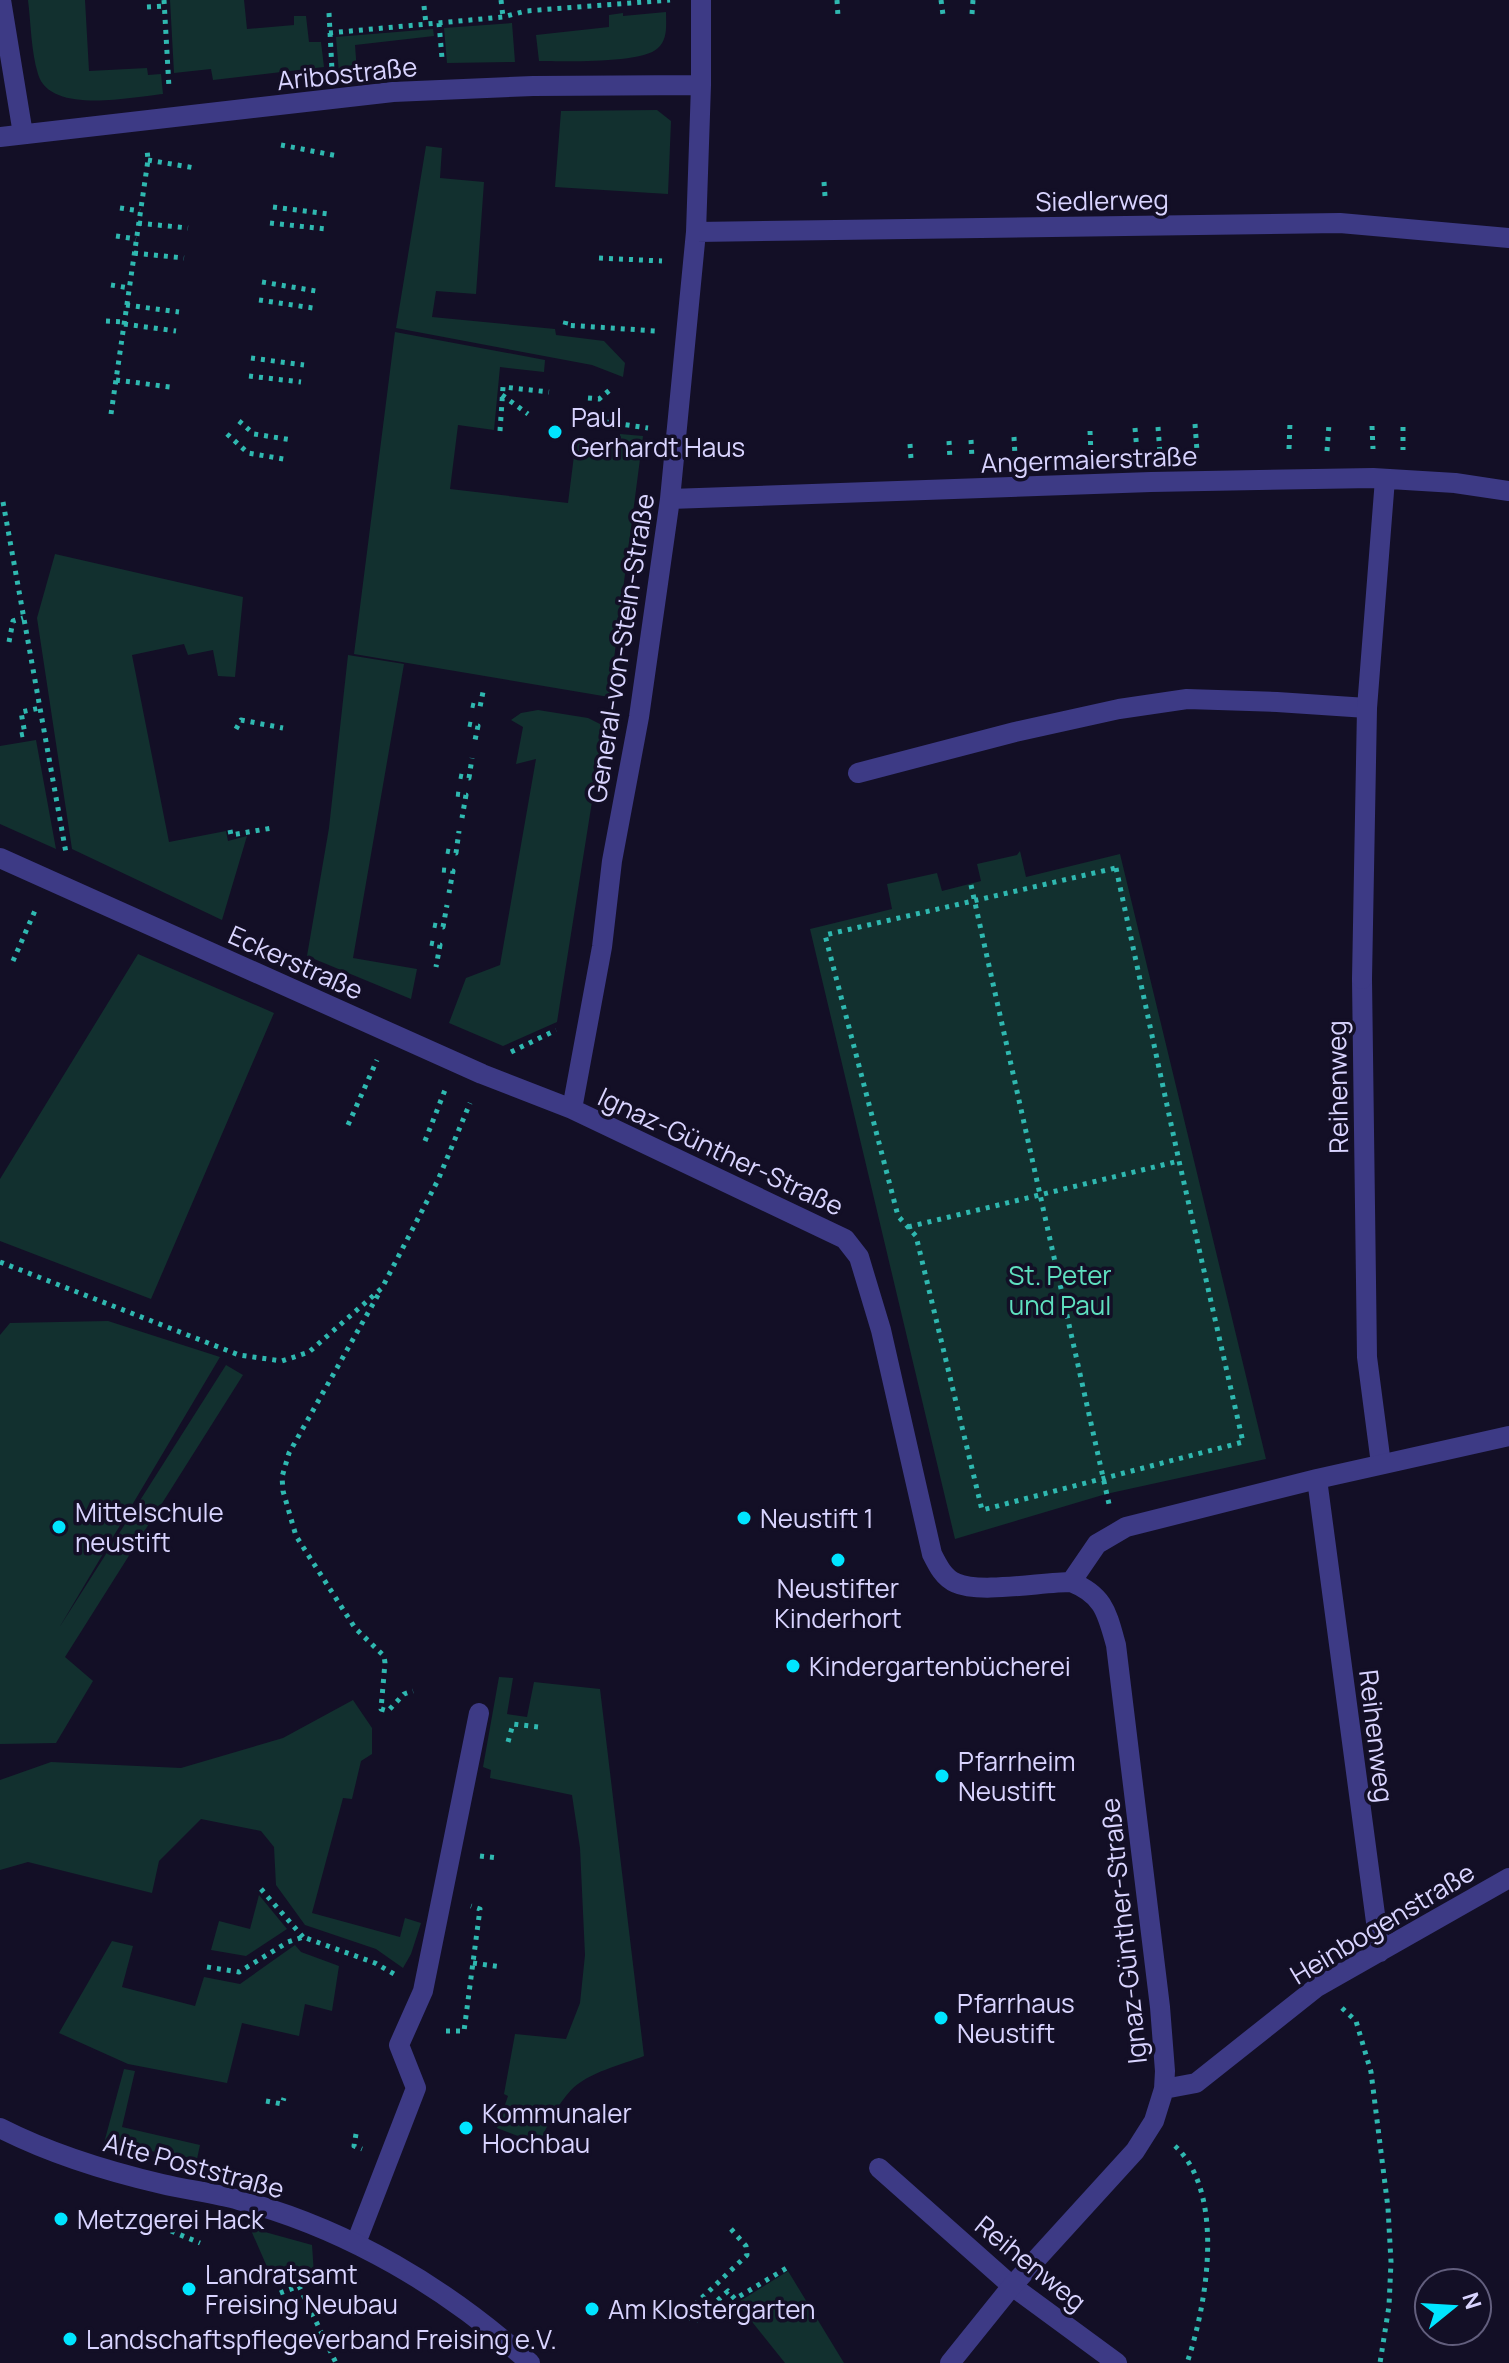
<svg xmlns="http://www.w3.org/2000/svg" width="1509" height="2363" viewBox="0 0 1509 2363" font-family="Manrope,sans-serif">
<rect width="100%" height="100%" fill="#130f26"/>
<path fill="#12302f" d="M28,0H85L89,71L147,68L148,75L161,74L163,94C131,97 50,115 38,74C31,51 31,24 28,0Z
M170,0H244L247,29L294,25V16H306L309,42H321L324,67L213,80L211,69L174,73Z
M666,12C666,25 668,39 658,48C642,64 563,61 539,61L536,35L609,27V15L623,13V16Z
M512,23L515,62L447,63L444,28Z
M433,29L434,36L355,45L357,72L339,73L336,37Z
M657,110L671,121L668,194L555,187L561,111Z
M426,146L442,148L440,178L484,182L476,294L436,291L432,317L555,329L556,335L604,341L625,363L623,377L592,365L396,328Z
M395,332L545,360L544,372L500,367L494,430L458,425L450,489L568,503L576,440L619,443L620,434L643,436L609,697L354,654Z
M55,554L243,597L235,677L218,676L213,650L188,655L184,644L132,655L169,842L226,831L228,841L247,836L222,920L72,849L37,618Z
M348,655L404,664L353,958L417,969L411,999L307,956L329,828Z
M538,710L588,718L604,726L557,1022L503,1046L449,1023L466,978L500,965L536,759L516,764L523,727L511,720L521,713Z
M36,740L56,849L0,824V746Z
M1020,851L1026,877L1120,854L1266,1459L1106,1494L955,1539L810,929L892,909L887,884L937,873L942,891L981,881L977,864L1017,855Z
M138,954L274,1013L151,1299L0,1241V1179Z
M108,1321L220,1357L59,1628L226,1365L243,1375L65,1657L93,1681L56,1743L0,1744V1335L10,1323Z
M499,1677L513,1678L507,1714L527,1717L534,1682L600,1689L644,2056C621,2065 589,2072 571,2090C557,2105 547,2126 539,2144L497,2128L508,2096L504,2094L515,2034L566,2039L580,2003L585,1955L580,1848L572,1795L490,1778L491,1770L483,1767Z
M353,1700L372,1728V1754L361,1761L352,1799L343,1798L312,1913L400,1937L405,1918L421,1923L411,1954L403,1968L376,1949L305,1925L276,1885L274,1847L261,1831L201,1819L159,1861L152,1893L28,1862L0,1870V1780L51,1762L181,1768L283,1738Z
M259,1895L287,1929L246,1956L211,1950L219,1921L250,1929Z
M112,1941L133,1946L122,1987L195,2006L204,1977L240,1984L295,1945L301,1952L339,1966L332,2011L305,2004L299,2036L242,2023L227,2083L128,2064L59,2033Z
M124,2069L135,2071L122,2127L200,2145L197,2159L104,2143Z
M250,2228L312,2245L314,2274L275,2285Z
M788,2271L844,2363H785L737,2303Z"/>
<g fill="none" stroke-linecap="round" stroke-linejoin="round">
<path stroke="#2fb8b0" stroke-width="5" stroke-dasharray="4 6" stroke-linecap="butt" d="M164,0L169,88
M501,0L503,17
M837,0L838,17
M941,0L943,15
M424,6L426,24
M147,7L164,6
M329,13L332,70
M972,14L973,0
M439,23L442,58
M329,33L503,17L526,11L670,0
M281,145L338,156
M148,160L195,168
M824,182L825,196
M273,207L329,214
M120,208L140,211
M138,223L188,228
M270,223L326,229
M116,236L136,239
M134,253L184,258
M599,258L662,261
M262,282L316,291
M111,285L129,288
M259,300L313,308
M126,305L179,312
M106,321L124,322
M566,321L565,325L656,331
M124,324L176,331
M251,358L304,365
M249,376L301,382
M116,380L170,387
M502,395L528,414
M588,398L599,399L611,389
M111,414L148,160L147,149
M586,419L648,428
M239,421L254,434L292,440
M1195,424L1197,451
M1372,426L1373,449
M1158,427L1160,454
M1403,427V450
M1135,428L1137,451
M500,431L503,387L549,392
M1090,431L1091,454
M227,434L248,453L289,460
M1014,437L1015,456
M971,440L972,459
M949,441L950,460
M910,444L911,459
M1289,449L1290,422
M1327,451L1329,424
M3,502L66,853
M9,642L13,621L23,618
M471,705L480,707L484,687
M468,724L478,726L474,745
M236,729L241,720L283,728
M20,735L25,734L21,712L40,708
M459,776L469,778L472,758
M456,794L466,795L462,818
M230,830L231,835L272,828
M446,851L456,853L459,831
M1116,868L1179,1161L1243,1442L982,1510L916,1236L898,1216L825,935Z
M442,870L453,871L449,893
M971,885L1109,1504
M433,925L443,927L447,905
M430,943L440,945L436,967
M13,961L37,906
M511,1052L556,1030
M348,1125L377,1060
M425,1141L445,1090
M908,1227L1179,1161
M0,1262L239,1355L282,1361L309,1352L382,1288L438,1180L470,1103
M378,1295L289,1453L282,1477L283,1491L296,1536L355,1628L384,1656L385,1663L381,1709L388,1711L404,1694L413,1691
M508,1742L513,1724L538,1727
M480,1856L498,1858
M261,1889L303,1937
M473,1963L502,1967
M207,1967L239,1972L288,1942L303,1937L375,1963L394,1974
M1342,2008L1356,2021L1371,2072L1388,2208L1391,2262L1389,2306L1380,2363
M446,2031H464L480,1909L471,1906
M266,2101L282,2104L284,2098
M356,2134L354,2146L362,2149
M1175,2146C1226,2193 1207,2304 1187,2363
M731,2229L746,2246L747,2255L686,2313L694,2322L728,2291L735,2299L790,2266
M171,2231L200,2243
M280,2293L299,2286L336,2363"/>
<path stroke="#3d3a85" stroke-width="20" d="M858,773L1015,732L1119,709L1187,699L1277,702L1367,708
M1362,979L1367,1357L1381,1464
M879,2168L1012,2286L1117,2363
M356,2243L416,2088L399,2045L423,1991L479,1713"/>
<path stroke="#3d3a85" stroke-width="20" d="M1,0L23,134
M0,137L393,92L533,86L701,85
M696,232L1340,223L1509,238
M670,499L1151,482L1373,478L1455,483L1509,491
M0,858L482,1074L572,1109L845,1239L859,1257L881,1330L932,1554C938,1566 944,1578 956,1583C979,1594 1042,1582 1071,1582C1104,1595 1107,1613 1116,1645L1160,2007L1165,2071L1164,2089L1154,2121L1135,2151L1012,2286L950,2363
M1362,979L1367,708L1385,479
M572,1109L602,947L612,861L639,717L670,499L696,232L701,85V0
M1317,1479L1380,1952
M1071,1582L1097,1544L1126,1527L1317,1479L1509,1436
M1164,2089L1196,2083L1317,1987L1509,1878
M0,2128C51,2154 106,2171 162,2184C187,2190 214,2193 239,2200C348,2229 447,2288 530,2363"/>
</g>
<g fill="#00e5ff" stroke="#130f26" stroke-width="3">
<circle cx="555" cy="432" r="8"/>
<circle cx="744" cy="1518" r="8"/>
<circle cx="59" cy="1527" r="8"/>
<circle cx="838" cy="1560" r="8"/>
<circle cx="793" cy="1666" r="8"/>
<circle cx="942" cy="1776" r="8"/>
<circle cx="941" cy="2018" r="8"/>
<circle cx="466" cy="2128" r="8"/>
<circle cx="61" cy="2219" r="8"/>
<circle cx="189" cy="2289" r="8"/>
<circle cx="592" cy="2309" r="8"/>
<circle cx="70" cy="2339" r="8"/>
</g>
<g text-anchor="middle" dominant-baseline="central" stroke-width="7" stroke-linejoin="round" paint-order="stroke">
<g font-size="26" fill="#d9d4ff" stroke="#130f26">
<text transform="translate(347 73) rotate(-6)">Aribostraße</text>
<text transform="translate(1102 200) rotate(-1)">Siedlerweg</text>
<text transform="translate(1089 459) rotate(-2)">Angermaierstraße</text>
<text transform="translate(620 648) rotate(-81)">General-von-Stein-Straße</text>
<text transform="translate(296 962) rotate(24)">Eckerstraße</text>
<text transform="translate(1337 1087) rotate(-91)">Reihenweg</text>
<text transform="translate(721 1151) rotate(25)">Ignaz-Günther-Straße</text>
<text transform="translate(1377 1736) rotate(83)">Reihenweg</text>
<text transform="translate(1382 1923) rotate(-31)">Heinbogenstraße</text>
<text transform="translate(1123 1931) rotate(-96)">Ignaz-Günther-Straße</text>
<text transform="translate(194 2165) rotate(15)">Alte Poststraße</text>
<text transform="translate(1031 2263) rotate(39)">Reihenweg</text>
</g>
<g font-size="26" fill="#d9d4ff" stroke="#130f26" text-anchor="start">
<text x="571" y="417">Paul<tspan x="571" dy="30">Gerhardt Haus</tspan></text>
<text x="75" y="1512">Mittelschule<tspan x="75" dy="30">neustift</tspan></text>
<text x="760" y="1518">Neustift 1</text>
<text x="838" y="1588" text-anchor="middle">Neustifter<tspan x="838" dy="30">Kinderhort</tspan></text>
<text x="809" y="1666">Kindergartenbücherei</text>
<text x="958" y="1761">Pfarrheim<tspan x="958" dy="30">Neustift</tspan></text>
<text x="957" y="2003">Pfarrhaus<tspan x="957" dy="30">Neustift</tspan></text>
<text x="482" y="2113">Kommunaler<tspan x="482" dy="30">Hochbau</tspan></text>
<text x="77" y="2219">Metzgerei Hack</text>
<text x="205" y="2274">Landratsamt<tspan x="205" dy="30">Freising Neubau</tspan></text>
<text x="608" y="2309">Am Klostergarten</text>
<text x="86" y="2339">Landschaftspflegeverband Freising e.V.</text>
</g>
<g font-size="26" fill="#5fe0c0" stroke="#130f26">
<text x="1060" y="1275">St. Peter<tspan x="1060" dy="30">und Paul</tspan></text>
</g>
</g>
<g transform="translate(1453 2307) rotate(72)"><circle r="38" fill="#130f26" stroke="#625e7d" stroke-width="2"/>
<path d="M0-6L14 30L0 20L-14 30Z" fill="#00e5ff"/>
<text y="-12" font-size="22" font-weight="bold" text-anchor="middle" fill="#d9d4ff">N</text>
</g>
</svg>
